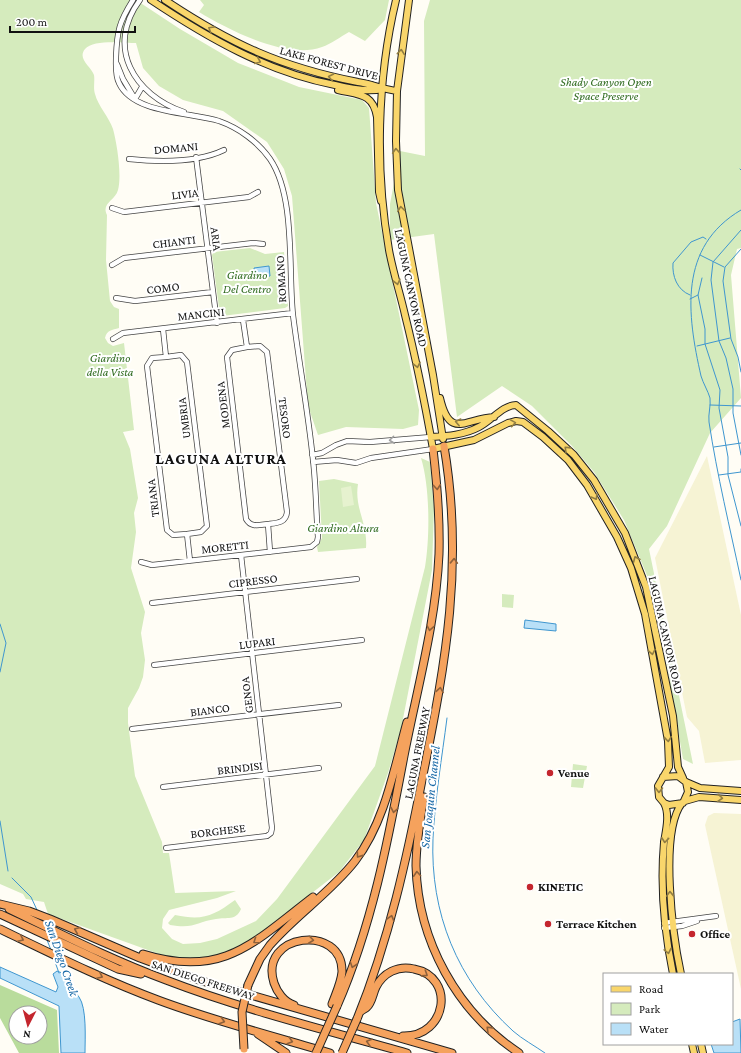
<svg xmlns="http://www.w3.org/2000/svg" width="741" height="1053" viewBox="0 0 741 1053" font-family="'Crimson Pro',serif">
<rect width="100%" height="100%" fill="#fffdf5"/>
<path fill="#f6f3d4" d="M707,456L741,615V760L705,763L699,731L687,717L655,558Z
M714,813L741,814V989L705,825L708,816Z"/>
<path fill="#d5ebbd" d="M0,0H136L180,29L238,63L299,87L362,100L369,108L376,203L419,410L418,425L403,429L346,427L318,435L308,406L292,196L284,169L267,142L223,111L183,100L159,86L143,68L136,43C124,43 93,39 85,49C77,59 91,66 94,75C95,81 93,88 95,94C98,106 109,117 113,129C117,144 122,175 118,190C115,201 101,203 107,215L106,260L110,301L114,307L119,309V328C112,330 107,330 105,338L108,343L113,346L124,343L134,430L123,432L130,449L138,498L134,513L136,532L131,568L145,612L141,633L145,660L143,677L139,688L128,708V723L135,776L162,842L163,853H169L175,893L236,891L217,898L169,910L163,919L162,928L172,939L183,944L200,943L217,939L256,921L277,899L375,766L425,567C430,537 430,487 421,458L430,462L434,508L432,570L401,729L388,773L364,840L339,872L250,941L224,954L199,959L176,958L159,954L48,914L44,902L26,899L23,894L0,884Z
M200,0H389L385,20L365,41L349,32C340,37 331,44 322,47C286,60 229,30 199,12L204,5Z
M430,0H741V248L737,249L731,275L741,398L710,433L667,526L649,549L693,764L683,759L658,614L648,578L624,520L594,472L572,446L532,406L502,386L457,417L434,234L390,240V204L400,151L425,156L424,21Z
M250,248L265,254L284,252L288,306L285,308L222,316L220,315L212,255L214,252Z
M334,479L358,484C354,508 368,523 366,548L318,552L317,547L322,538L319,481Z
M502,594L514,595L513,608L502,607Z
M573,764L587,766L583,788L571,787Z
M235,900L241,909C236,921 227,917 216,919C196,922 195,929 170,925L168,923L175,915C203,921 213,916 235,900Z"/>
<path fill="#b9dc9c" fill-rule="evenodd" d="M0,985L57,1010L59,1053H19L0,1018ZM16,1013H40V1037H16Z"/>
<path fill="#e6f2cf" d="M351,486L354,505L343,507L341,488Z"/>
<path fill="#b9e0f7" stroke="#3f96cf" d="M269,266L270,276L255,278L254,268Z
M525,620L556,624V631L524,628Z
M0,967L56,992L58,987L53,974L57,971L62,973C67,990 71,986 79,997C87,1008 85,1039 85,1053H61L59,1006L0,978Z
M740,1019L741,1053H714L711,1044H732V1022Z"/>
<g fill="none" stroke-linecap="round" stroke-linejoin="round">
<path stroke="#3f96cf" stroke-width="1" d="M740,169L741,170
M741,210C678,247 687,314 701,376C703,383 708,391 710,398C711,406 708,414 709,422C717,475 730,528 741,580
M741,230L713,262L711,280L719,341L726,358L733,389V413L741,455
M741,249L725,267L723,281L731,339L738,357L741,372
M700,255L724,267
M702,278L698,295L705,329V344L720,390L719,408L728,457V475L741,526
M690,295C677,290 672,276 673,263L691,242L703,237L706,239
M690,299L698,295
M697,346L730,338
M710,405L741,406
M714,447L741,443
M719,475L741,472V469
M0,624L6,643L0,672
M447,718C442,757 435,798 433,838C430,913 457,980 513,1031C522,1039 535,1046 545,1053
M0,821L8,871
M12,878L31,897L37,910
M47,940L51,950
M54,959L59,973"/>
<defs>
<path id="minor" d="M133,0C119,22 117,31 116,57C116,66 115,75 119,83C133,114 190,112 219,121C239,128 258,142 270,159C296,197 288,270 293,315C299,363 308,411 313,460C316,485 316,512 318,537L317,542L311,547L152,565L141,562
M140,0C105,47 134,95 184,112
M117,64L123,79L135,99
M135,99L142,87
M196,157L217,323
M129,159C158,162 197,163 224,150
M112,208L124,212L249,197L258,192
M112,265L124,258L253,243L263,244
M116,298L135,301L213,292
M243,320L247,347L260,346L267,352L287,512C286,523 277,523 268,524
M163,329L166,357L181,355L187,362L207,526L201,532L187,534
M113,339L123,333L293,313
M247,347L232,350L227,357L246,519C251,528 259,525 268,524L270,552
M166,357L152,358L147,366L167,530L173,535L187,534L190,561
M312,455L322,453L336,445L347,441L370,442L431,437
M313,462L337,460L356,463L371,458L433,449
M152,603L357,579
M154,665L362,640
M132,729L339,705
M163,787L319,768
M166,848L267,836L271,833L272,828L241,555
M664,923L716,916
M664,928L682,926L697,921"/>
<path id="major" d="M151,0C208,38 267,72 335,85C350,89 367,92 383,89
M165,0C231,44 281,67 358,82C371,84 383,89 397,91
M396,0C377,79 375,170 389,250C393,272 400,293 405,315C416,359 425,404 433,449L474,440L508,423L516,421L523,422L543,437L568,460L587,485L617,537L631,568L645,614L668,741L669,767L658,786L659,797L664,803L669,805L683,803L688,792L686,782L678,776L663,777
M409,0L397,91L396,141L398,190L433,375L443,439
M338,90C359,95 373,93 377,117L379,192L381,201
M440,398C450,441 466,418 494,417
M431,437C447,436 464,435 479,427C491,421 503,405 516,405L548,431L574,455L594,480L625,533L646,587L673,716L678,767L683,778
M686,782L700,788L741,791
M685,801L699,797L741,800
M664,803C670,814 666,830 664,842C660,887 664,930 673,974
M681,974C673,937 659,833 682,803
M692,1044L694,1053
M701,1044L703,1053"/>
<path id="highway" d="M424,797C420,820 416,843 416,866C418,941 457,1012 519,1053
M0,904L29,911L50,919L140,958L202,981L452,1053
M9,909C61,934 112,960 166,980C244,1010 326,1030 407,1053
M0,914L118,969L141,974
M0,929C52,954 104,980 158,1000C214,1021 273,1036 330,1053
M143,954C223,979 254,942 313,897
M248,985L260,959L270,945C296,915 331,892 355,861C385,822 394,769 407,722
M294,1005C284,1002 277,992 274,983C258,933 343,923 342,972C341,983 336,993 332,1004
M337,1006C372,926 388,841 404,756C417,689 436,622 439,554C440,519 437,483 433,449
M360,1012C362,1010 365,1009 367,1007C372,1003 373,993 376,987C383,973 398,965 414,969C456,977 447,1037 403,1036
M357,1019C389,940 407,858 423,775C446,661 464,563 444,446
M258,1034L286,1053"/>
</defs>
<use href="#minor" stroke="#444" stroke-width="6"/>
<use href="#major" stroke="#222" stroke-width="8"/>
<use href="#highway" stroke="#222" stroke-width="9"/>
<use href="#minor" stroke="#fff" stroke-width="4.5"/>
<use href="#major" stroke="#f9d66b" stroke-width="6"/>
<use href="#highway" stroke="#f5a25d" stroke-width="7"/>
<defs>
<path id="highway-bridge" d="M244,1049L242,1012L248,985
M316,1053L337,1006
M342,1053L357,1019"/>
</defs>
<use href="#highway-bridge" stroke="#222" stroke-width="9" stroke-linecap="butt"/>
<use href="#highway-bridge" stroke="#f5a25d" stroke-width="7"/>
</g>
<defs><path id="oneway-chevron" d="M-2-3.5L2.5 0L-2 3.5" fill="none" stroke-width="1.6" stroke-linecap="round" stroke-linejoin="round"/></defs>
<g stroke="#917d42">
<use href="#oneway-chevron" transform="translate(211 29) rotate(-149)"/>
<use href="#oneway-chevron" transform="translate(401 52) rotate(-84)"/>
<use href="#oneway-chevron" transform="translate(258 61) rotate(23)"/>
<use href="#oneway-chevron" transform="translate(331 77) rotate(-169)"/>
<use href="#oneway-chevron" transform="translate(396 151) rotate(-93)"/>
<use href="#oneway-chevron" transform="translate(401 209) rotate(-98)"/>
<use href="#oneway-chevron" transform="translate(397 282) rotate(76)"/>
<use href="#oneway-chevron" transform="translate(417 365) rotate(78)"/>
<use href="#oneway-chevron" transform="translate(458 422) rotate(-167)"/>
<use href="#oneway-chevron" transform="translate(513 423) rotate(-9)"/>
<use href="#oneway-chevron" transform="translate(567 449) rotate(-136)"/>
<use href="#oneway-chevron" transform="translate(595 497) rotate(59)"/>
<use href="#oneway-chevron" transform="translate(636 559) rotate(-113)"/>
<use href="#oneway-chevron" transform="translate(652 652) rotate(79)"/>
<use href="#oneway-chevron" transform="translate(668 739) rotate(84)"/>
<use href="#oneway-chevron" transform="translate(659 790) rotate(91)"/>
<use href="#oneway-chevron" transform="translate(720 798) rotate(5)"/>
<use href="#oneway-chevron" transform="translate(665 840) rotate(96)"/>
<use href="#oneway-chevron" transform="translate(670 894) rotate(-92)"/>
<use href="#oneway-chevron" transform="translate(668 951) rotate(78)"/>
</g>
<use stroke="#a0a0a0" href="#oneway-chevron" transform="translate(392 440) rotate(174)"/>
<g stroke="#8e613b">
<use href="#oneway-chevron" transform="translate(437 487) rotate(85)"/>
<use href="#oneway-chevron" transform="translate(454 561) rotate(-88)"/>
<use href="#oneway-chevron" transform="translate(430 628) rotate(101)"/>
<use href="#oneway-chevron" transform="translate(440 690) rotate(-81)"/>
<use href="#oneway-chevron" transform="translate(394 810) rotate(101)"/>
<use href="#oneway-chevron" transform="translate(359 855) rotate(125)"/>
<use href="#oneway-chevron" transform="translate(417 874) rotate(-94)"/>
<use href="#oneway-chevron" transform="translate(391 918) rotate(-74)"/>
<use href="#oneway-chevron" transform="translate(77 930) rotate(-157)"/>
<use href="#oneway-chevron" transform="translate(21 939) rotate(25)"/>
<use href="#oneway-chevron" transform="translate(311 940) rotate(7)"/>
<use href="#oneway-chevron" transform="translate(256 941) rotate(145)"/>
<use href="#oneway-chevron" transform="translate(353 965) rotate(109)"/>
<use href="#oneway-chevron" transform="translate(425 974) rotate(33)"/>
<use href="#oneway-chevron" transform="translate(100 976) rotate(25)"/>
<use href="#oneway-chevron" transform="translate(222 1021) rotate(17)"/>
<use href="#oneway-chevron" transform="translate(489 1029) rotate(-136)"/>
<use href="#oneway-chevron" transform="translate(290 1041) rotate(16)"/>
<use href="#oneway-chevron" transform="translate(369 1042) rotate(-164)"/>
</g>
<g fill="#c4262e" stroke="#fff" stroke-width="1.5">
<circle cx="550" cy="773" r="4"/>
<circle cx="530" cy="887" r="4"/>
<circle cx="548" cy="924" r="4"/>
<circle cx="692" cy="934" r="4"/>
</g>
<g text-anchor="middle" dominant-baseline="central" stroke-width="4" stroke-linejoin="round" paint-order="stroke">
<g font-size="12" fill="#111" stroke="#fff">
<text transform="translate(329 63) rotate(15)">LAKE FOREST DRIVE</text>
<text transform="translate(176 148) rotate(-5)">DOMANI</text>
<text transform="translate(185 194) rotate(-7)">LIVIA</text>
<text transform="translate(216 239) rotate(83)">ARIA</text>
<text transform="translate(174 242) rotate(-7)">CHIANTI</text>
<text transform="translate(281 279) rotate(-93)">ROMANO</text>
<text transform="translate(163 288) rotate(-7)">COMO</text>
<text transform="translate(411 288) rotate(78)">LAGUNA CANYON ROAD</text>
<text transform="translate(201 314) rotate(-6)">MANCINI</text>
<text transform="translate(223 405) rotate(-97)">MODENA</text>
<text transform="translate(184 418) rotate(-97)">UMBRIA</text>
<text transform="translate(285 418) rotate(83)">TESORO</text>
<text transform="translate(153 498) rotate(-97)">TRIANA</text>
<text transform="translate(225 547) rotate(-6)">MORETTI</text>
<text transform="translate(253 581) rotate(-7)">CIPRESSO</text>
<text transform="translate(666 635) rotate(77)">LAGUNA CANYON ROAD</text>
<text transform="translate(257 643) rotate(-7)">LUPARI</text>
<text transform="translate(247 695) rotate(-97)">GENOA</text>
<text transform="translate(210 710) rotate(-7)">BIANCO</text>
<text transform="translate(417 753) rotate(-79)">LAGUNA FREEWAY</text>
<text transform="translate(240 768) rotate(-7)">BRINDISI</text>
<text transform="translate(218 831) rotate(-7)">BORGHESE</text>
<text transform="translate(203 980) rotate(18)">SAN DIEGO FREEWAY</text>
</g>
<g font-size="12" font-style="italic" fill="#2f6b1f" stroke="#fff">
<text x="606" y="82">Shady Canyon Open<tspan x="606" dy="14">Space Preserve</tspan></text>
<text x="247" y="275">Giardino<tspan x="247" dy="14">Del Centro</tspan></text>
<text x="110" y="358">Giardino<tspan x="110" dy="14">della Vista</tspan></text>
<text x="343" y="528">Giardino Altura</text>
</g>
<g font-size="12" font-weight="bold" fill="#111" stroke="#fff" text-anchor="start">
<text x="558" y="773">Venue</text>
<text x="538" y="887">KINETIC</text>
<text x="556" y="924">Terrace Kitchen</text>
<text x="700" y="934">Office</text>
</g>
<g font-size="13" font-style="italic" fill="#1768a6" stroke="#fff">
<text transform="translate(430 797) rotate(-84)">San Joaquin Channel</text>
<text transform="translate(62 958) rotate(71)">San Diego Creek</text>
</g>
<g font-size="16" font-weight="bold" letter-spacing="1" fill="#111" stroke="#fff">
<text x="221" y="458">LAGUNA ALTURA</text>
</g>
</g>
<rect x="603" y="973" width="130" height="72" fill="#ffffff" stroke="#a0a0a0"/>
<rect x="611" y="986" width="20" height="6" fill="#f9d66b" stroke="#a0a0a0"/>
<text x="639" y="993" font-size="12" fill="#111111">Road</text>
<rect x="611" y="1003" width="20" height="12" fill="#d5ebbd" stroke="#a0a0a0"/>
<text x="639" y="1013" font-size="12" fill="#111111">Park</text>
<rect x="611" y="1023" width="20" height="12" fill="#b9e0f7" stroke="#a0a0a0"/>
<text x="639" y="1033" font-size="12" fill="#111111">Water</text>
<g transform="translate(28 1025) rotate(186)"><circle r="19" fill="#ffffff" stroke="#a0a0a0"/>
<path d="M0-3L7 15L0 10L-7 15Z" fill="#c4262e"/>
<text y="-6" font-size="11" font-weight="bold" text-anchor="middle" fill="#111111">N</text>
</g>
<path d="M10 26v6h125v-6" fill="none" stroke="#111111" stroke-width="2"/>
<text x="16" y="26" font-size="12" fill="#111111" stroke="#ffffff" stroke-width="3" paint-order="stroke">200 m</text>
</svg>
